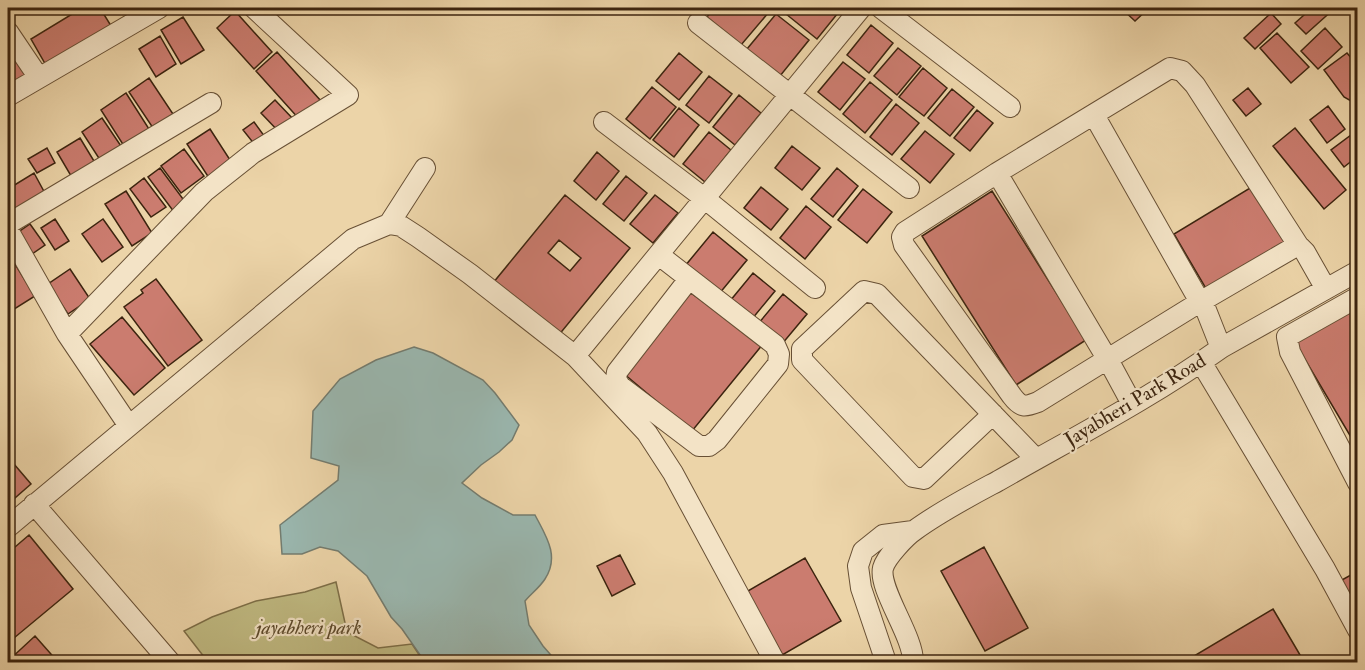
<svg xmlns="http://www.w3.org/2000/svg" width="1365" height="670" viewBox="0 0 1365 670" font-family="'IM FELL Double Pica',serif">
<rect width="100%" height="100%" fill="#ecd4a8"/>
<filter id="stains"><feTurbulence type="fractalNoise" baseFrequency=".00333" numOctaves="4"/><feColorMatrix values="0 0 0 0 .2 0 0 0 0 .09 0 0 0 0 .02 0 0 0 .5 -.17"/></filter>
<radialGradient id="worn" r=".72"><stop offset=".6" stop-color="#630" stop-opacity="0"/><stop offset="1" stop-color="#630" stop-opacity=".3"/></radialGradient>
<path fill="#c0ba82" stroke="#7e6f48" stroke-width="1.5" d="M336,582L347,632L378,648L412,644L424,662H208L184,631L212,617L256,601L305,592Z"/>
<path fill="#9ab7af" stroke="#747c6f" stroke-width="1.5" d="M414,347L433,353L483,380L495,393L519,425L512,440L499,452L481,465L462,483L482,498L513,515H535C546,536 560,556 545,579C540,587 531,594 525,601L529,625L543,646L557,662H425L402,629L391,617L367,576L338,551L320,547L302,554H282L280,525L338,480L339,466L311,458L313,411L340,379L376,360Z"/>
<path fill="#cb7c6f" stroke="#3c240f" stroke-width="1.5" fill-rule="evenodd" d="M82,8H100L113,29L47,67L31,39Z
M123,8H140L130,16Z
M714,8H762L769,12L741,45L707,17Z
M791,8H842L817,39L786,14Z
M1121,8H1149L1135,21Z
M1312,8H1335L1306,34L1295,23Z
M235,11L272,52L254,69L217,28Z
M1271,13L1281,24L1255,49L1244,38Z
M776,14L809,40L780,76L747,49Z
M183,17L204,50L181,64L161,30Z
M871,25L893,43L869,73L847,55Z
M1325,28L1342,47L1318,69L1301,51Z
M1277,33L1309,67L1291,83L1260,48Z
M160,36L176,64L156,77L139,49Z
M11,47L29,77L8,90V50Z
M898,48L921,66L897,95L874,76Z
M277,52L321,101L300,120L256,71Z
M679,53L702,72L679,100L656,81Z
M1347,53L1358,66V105L1344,97L1324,70Z
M843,62L865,79L840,110L818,92Z
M923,68L947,88L924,116L899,97Z
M709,76L732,94L709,123L686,105Z
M149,78L173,114L153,128L129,92Z
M870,82L892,100L865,133L843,114Z
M652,87L676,107L650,139L626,119Z
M1248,88L1261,104L1246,116L1233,100Z
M952,89L974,107L950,136L928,118Z
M126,93L149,129L124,146L101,110Z
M739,95L761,113L735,145L713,127Z
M275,100L294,120L280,133L261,113Z
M896,104L919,123L892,155L870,137Z
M1328,106L1345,129L1327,143L1310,120Z
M679,108L699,125L674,157L653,140Z
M977,110L993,123L970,151L954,138Z
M102,118L123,149L102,163L82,132Z
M254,122L265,137L255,145L243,130Z
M1295,128L1346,190L1324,209L1273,146Z
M210,129L232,163L209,178L187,144Z
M925,131L954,154L930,183L901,159Z
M709,132L731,150L705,182L683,164Z
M1351,135L1358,143V156L1344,167L1331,150Z
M80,138L97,166L74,181L57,152Z
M792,146L820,168L802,190L775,168Z
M47,148L55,163L37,173L28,159Z
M184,149L204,176L181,193L161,166Z
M597,152L619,171L596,200L574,181Z
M160,168L186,203L174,212L148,177Z
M837,168L858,186L833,217L811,199Z
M34,173L47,197L11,218L8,211V189Z
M626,176L647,193L624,221L603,204Z
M144,178L166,207L151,217L130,189Z
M1255,185L1290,243L1208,292L1174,234Z
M761,187L788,209L771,230L744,208Z
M863,189L892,212L867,243L838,220Z
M126,191L152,233L132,246L105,204Z
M992,191L1086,340L1016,385L922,236Z
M565,195L630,248L558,336L493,283ZM559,240L581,258L570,271L548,253Z
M655,195L678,213L653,243L630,224Z
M806,206L831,227L805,259L780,238Z
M55,219L69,241L55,250L41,228Z
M103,219L123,247L102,262L82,234Z
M30,224L45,245L32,254L17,233Z
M713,232L747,260L719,294L685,266Z
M10,256L35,296L8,313V257Z
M70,269L90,299L68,314L48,284Z
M753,273L775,291L752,319L730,301Z
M156,279L202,340L168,366L124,307L143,293L141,290Z
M688,291L763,344L692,431L623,373Z
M783,294L807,314L782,344L758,324Z
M1358,301V357L1356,358L1358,360V449L1294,341Z
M122,317L165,368L134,395L90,344Z
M8,457L31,484L8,504Z
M29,535L73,589L8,643V553Z
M984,547L1028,628L985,651L941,571Z
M620,555L635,584L612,596L597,566Z
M805,558L841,621L777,658L741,595Z
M1358,571V611L1340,581Z
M1273,609L1303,660L1299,662H1191L1189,659Z
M35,636L58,662H8V661Z"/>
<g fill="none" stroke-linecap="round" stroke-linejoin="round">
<defs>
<path id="street" d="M881,8L1010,107
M698,23L909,188
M8,32L39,78
M8,96L159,8
M1094,115L1200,302L1206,310L1221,348
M604,122L704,198L815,288
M997,173L1112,367L1132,404
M8,224L211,103
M389,224L425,168
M8,230L67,334L129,426
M1298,245L1200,302L1038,402C1025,407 1021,408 1012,396L904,245L902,237L905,232L997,173L1170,68L1182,71L1195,85L1298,245L1305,252L1326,289
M659,255L775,345L779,354L778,364L717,440L709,446H699L620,386L616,379L617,372L689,279
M1358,297L1287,337L1290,352L1358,483
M67,334L204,192L253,153L348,95L254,8
M575,356L861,8
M1201,362L1325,569L1358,630
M993,414L924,479L913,477L802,360V349L864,291L877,294L1036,459
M34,504L170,662
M8,527L353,239L389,224L401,226L418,237L470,274L575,356L647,433L673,473L775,662
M886,662L861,588L858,566L863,551L883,535L913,531
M913,662C914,637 878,589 883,568C886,557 906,536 915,530C941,511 970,496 998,481C1073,438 1151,398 1221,348L1358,271"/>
</defs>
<use href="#street" stroke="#685035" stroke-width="22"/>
<use href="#street" stroke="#f3e3c6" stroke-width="20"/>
</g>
<g text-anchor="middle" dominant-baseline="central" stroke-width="4.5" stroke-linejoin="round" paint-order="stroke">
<g font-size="20" fill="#3c240f" stroke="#f3e3c6">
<text transform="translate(1135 400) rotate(-31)">Jayabheri Park Road</text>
</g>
<g font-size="20" font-style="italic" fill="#5d4a2c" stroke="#f3e3c6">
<text x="309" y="627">jayabheri park</text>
</g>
</g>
<rect width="1365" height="670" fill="none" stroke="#ecd4a8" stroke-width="30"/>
<rect x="9" y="9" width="1347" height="652" fill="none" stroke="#3c240f" stroke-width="3"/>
<rect x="15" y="15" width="1335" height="640" fill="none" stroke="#3c240f" stroke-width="1.5"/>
<rect width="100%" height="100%" filter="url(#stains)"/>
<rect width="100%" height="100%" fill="url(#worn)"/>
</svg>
